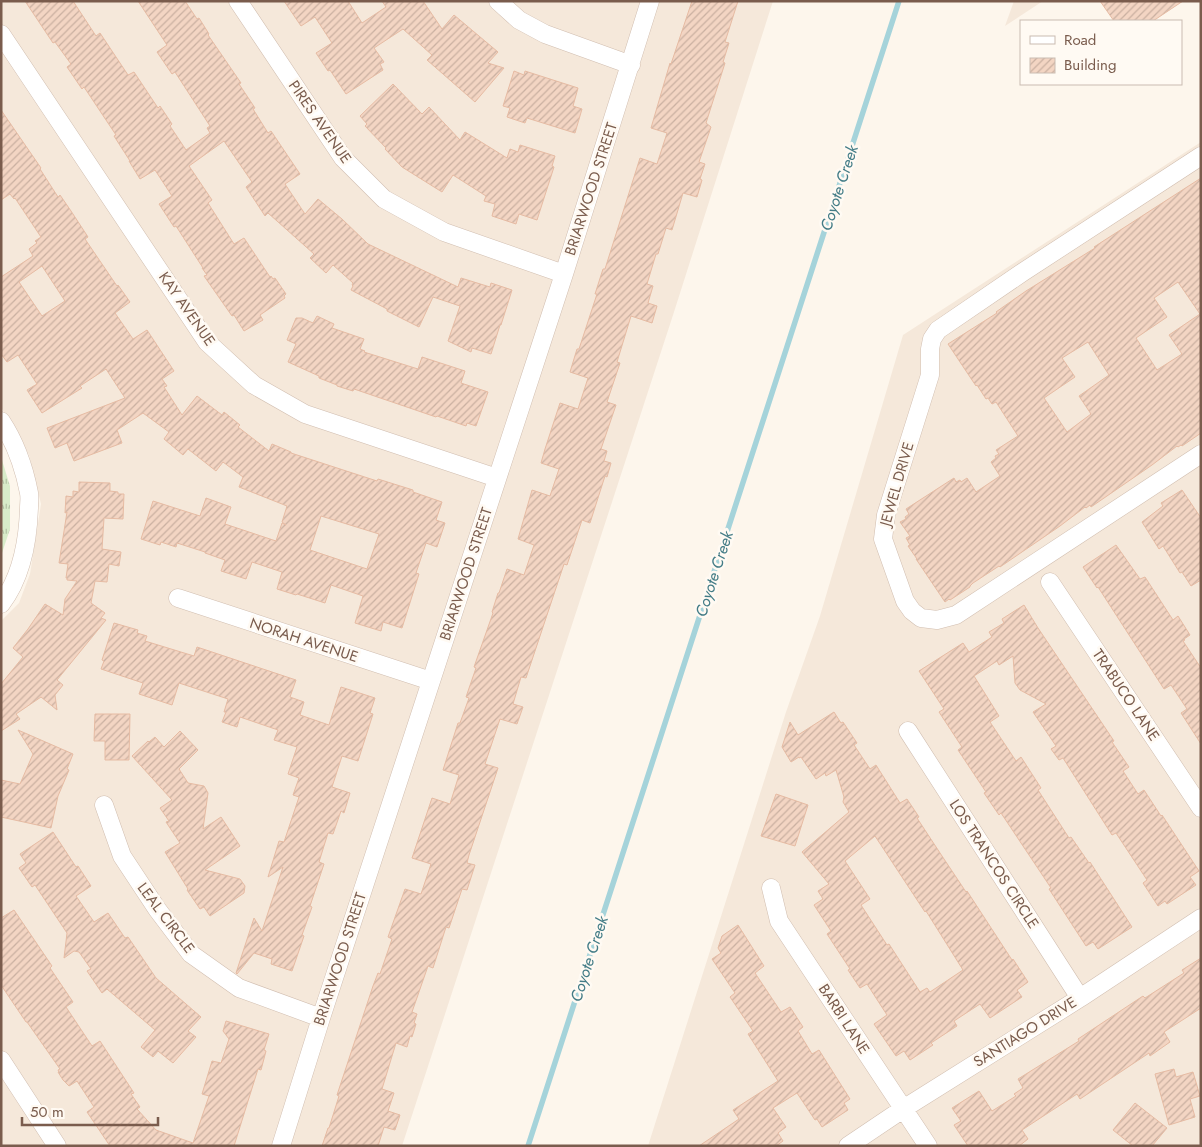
<svg xmlns="http://www.w3.org/2000/svg" width="1202" height="1147" viewBox="0 0 1202 1147" font-family="Jost,sans-serif">
<defs>
<pattern id="park-tufts" width="24" height="20" patternUnits="userSpaceOnUse" patternTransform="scale(1.25)"><rect width="24" height="20" fill="#d8ecc9"/><path d="M3 7l-1-3M5 7V3M7 7l1-3M15 17l-1-3M17 17v-4M19 17l1-3" fill="none" stroke="#b4c2a5"/></pattern>
<pattern id="building-hatch" width="6" height="6" patternUnits="userSpaceOnUse" patternTransform="scale(1.25)"><rect width="6" height="6" fill="#f3d5c3"/><path d="M-1 1l2-2M0 6l6-6M5 7l2-2" fill="none" stroke="#cab0a1"/></pattern>
</defs>
<rect width="100%" height="100%" fill="#fdf6ec"/>
<path fill="#f5e8da" d="M1,1H773L674,312L402,1146H1V621L19,603L30,574L41,504L29,455L1,407Z
M1014,1H1043L1005,26Z
M1201,142V1146H648L786,712L820,616L903,335Z"/>
<path fill="url(#park-tufts)" d="M1,457L10,486V529L1,556Z"/>
<g fill="none" stroke-linecap="round" stroke-linejoin="round">
<path stroke="#a5d3da" stroke-width="5.5" d="M528,1146L899,1"/>
</g>
<path fill="url(#building-hatch)" stroke="#e6bba3" fill-rule="evenodd" d="M25,1H73L96,36L100,33L128,75L134,72L158,108L160,106L172,124L170,126L186,150L210,133L207,128L210,126L175,72L172,74L157,52L167,45L138,1H185L197,19L199,18L209,34L208,35L241,83L239,84L255,108L253,109L268,133L271,131L300,174L285,184L305,214L318,199L342,219L368,244L458,287L461,278L490,287L491,283L512,290L501,325H500L491,354L472,348L471,352L448,341L460,306L433,297L419,327L387,311V309L351,290L353,286L352,285L353,283L333,265L326,273L310,258L314,254L268,213L265,216L246,187L252,182L224,141L189,166L212,200L208,203L234,244L244,238L270,277L271,276L273,279L275,278L286,294L284,296L285,298L260,315L263,320L244,331L234,315L232,316L204,276L207,275L202,268H203L176,226L174,227L159,204L172,196L155,170L140,179L129,161H130L114,136L116,135L84,87L82,89L67,67L71,64L55,42L53,43Z
M284,1H348L362,23L386,7L382,1H423L442,29L454,15L498,52L488,63L504,68L475,102L427,60L432,55L403,29L374,48L384,62L380,64L383,70L346,94L330,70L328,71L316,53L332,43L315,17L301,26Z
M692,1H738L725,42L729,43L723,62L725,63L706,123L711,127L699,162L705,164L700,179L702,180L697,197L683,193L672,230L666,228L658,254H656L647,284L653,286L648,303L657,306L652,323L631,316L617,362L620,363L607,402L616,405L601,449L607,451L604,461L611,463L607,477L605,476L590,523L582,520L567,565L564,564L526,678L521,677L513,704L523,707L517,724L500,719L485,764L498,768L469,855L467,863L475,865L467,890L462,889L449,928L446,927L433,968L428,966L412,1012L417,1014L414,1023L416,1024L412,1037L410,1036L407,1047L396,1043L382,1089L394,1093L388,1111L400,1115L395,1130L384,1127L378,1146H322L328,1128H329L339,1096L337,1095L373,986L378,973L380,974L392,939L388,937L405,889L421,894L431,864L412,858L432,798L450,804L459,775L443,770L458,723H460L469,698L466,697L476,668L474,667L493,613L492,612L498,593H499L507,569L524,575L534,545L518,539L532,490L550,496L559,469L541,463L545,449L560,403L578,409L588,378L570,372L577,349H579L597,294H595L603,269H605L640,158L657,164L667,133L651,128L670,63L671,64Z
M1100,1H1183L1153,21H1114Z
M514,71L524,75L525,71L578,88L573,106L582,109L575,133L527,118L525,123L507,117L510,108L503,106Z
M393,84L422,114L429,107L460,140L465,132L507,158L510,149L518,152L520,145L555,156L552,166L554,167L537,220L519,214L516,224L492,216L495,204L484,201L486,196L453,175L442,192L402,167L385,149L386,148L365,126L367,124L360,116Z
M1,110L41,168L40,169L58,197L60,195L71,211L88,237L85,239L117,286L118,285L130,302L115,313L133,339L147,330L174,371L162,379L167,386L164,387L182,415L197,396L222,415L224,412L240,425L238,427L269,451L272,444L291,452V453L377,481L378,479L413,490V492L442,502L436,520L445,523L437,547L426,543L416,573L419,574L402,628L383,622L381,631L355,623L363,596L331,585L325,603L297,594L296,595L277,589L282,572L252,562L246,579L221,571L225,560L205,553V552L177,543L176,547L161,542L160,545L141,539L153,501L200,516L206,498L231,507L225,524L276,541L282,523L286,525L282,522L287,506L239,487L243,477L223,462L216,471L188,449L183,455L164,439L169,432L143,413L117,430L122,443L74,461L67,443L55,448L47,428L125,398L106,369L80,386L82,388L42,413L27,390L37,384L18,355L7,362L1,354V277L33,256L29,249L37,243L35,241L41,237L15,198L14,199L10,194L1,200ZM42,266L65,301L42,316L19,282ZM321,516L379,534L367,569L310,550Z
M1201,178V433L1182,446L1181,445L1178,447L1177,446L1152,465L1091,507L1090,505L1086,508L1085,507L1060,526L1000,567L999,566L973,583L970,586V587L950,600L949,599L945,602L916,559H917L908,546L910,545L906,538L910,536L900,522L906,519L905,517L909,514L906,509L954,478L956,482L960,480L961,482L967,478L976,492L1000,476L991,462L996,458L995,456L999,454L996,450L1018,436L996,402L992,404L988,398L986,399L977,385L976,386L948,344L997,313L996,312L1003,307L1026,291L1095,248L1094,247ZM1178,282L1200,314L1169,335L1182,354L1157,370L1136,338L1167,317L1154,298ZM1088,342L1109,375L1079,396L1091,414L1067,432L1044,398L1075,377L1062,358Z
M317,316L334,324L332,328L364,339L360,349L365,351L364,352L418,369L422,357L465,371L461,383L488,392L476,426L467,423L466,426L437,416L436,417L354,389L353,391L337,386V385L319,378V376L288,362L296,344L287,340L296,318H302L313,323Z
M79,482L110,483V491L118,492V494H124L123,519L104,518L102,549L121,552L119,566L109,564L107,582L95,581L91,603L105,613L101,618L106,620L57,680L63,685L55,695L57,710L41,697L16,714L20,719L1,731V684L23,657L13,648L28,629L45,604L63,615L65,599L77,581L67,580V578H66L68,564L59,563L67,512L65,513L66,496L73,497V491L79,492Z
M1182,490L1201,518V580L1191,586L1182,572L1180,573L1163,546L1159,549L1142,522L1163,506L1161,503Z
M1116,545L1140,579L1145,577L1173,620L1178,616L1190,635L1184,639L1185,640L1183,641L1201,668V744L1181,713L1187,709L1171,685L1164,689L1098,587L1097,588L1083,567Z
M1024,605L1038,628L1114,741L1112,742L1129,767L1123,771L1138,794L1144,790L1161,816L1162,815L1199,871L1190,877L1196,885L1167,904L1165,901L1158,906L1143,883L1147,880L1116,833L1112,835L1063,758L1059,760L1051,749L1056,746L1033,712L1046,704L1020,690L1015,683L1013,656L999,665L997,661L974,676L999,716L990,722L1016,761L1021,757L1041,788L1038,790L1069,838L1071,837L1089,863L1090,862L1132,927L1098,949L1093,942L1086,946L1049,889L1051,888L1001,813L999,815L984,793L986,792L958,750L962,747L939,712L944,709L919,671L963,643L969,652L992,637L989,632L1004,623L1002,619Z
M114,623L138,630L137,633L147,636L145,641L194,656L197,647L296,680L290,697L304,702L300,715L329,725L341,687L375,698L370,713L373,714L358,761L342,756L332,787L350,793L344,813L341,811L333,834L328,833L319,862L324,864L310,906L312,907L302,935L304,936L292,971L271,964L272,959L254,953L237,974L236,973L254,918L262,931L283,867L268,877L279,841L284,842L299,797L293,795L299,778L288,774L297,747L274,740L278,730L240,717L237,727L222,722L226,712H224L228,699L179,683L172,705L139,694L143,683L101,669L104,661L102,660Z
M834,712L841,723L843,722L857,743L854,745L870,769L876,765L900,803L907,799L919,817L917,818L942,856L966,892L967,891L1012,960L1013,959L1028,982L1017,990L1022,997L990,1018L980,1004L954,1021L957,1026L931,1043L933,1045L910,1060L904,1051L896,1056L874,1024L887,1015L867,984L860,988L848,970L850,969L827,934L831,931L814,905L823,899L818,891L829,884L802,852L849,812L843,802L844,797L836,770L826,776L825,773L816,779L801,757L799,758V757L791,762L782,747L790,722L798,735ZM875,836L925,912L926,911L963,970L930,992L927,988L920,992L889,944L887,945L861,905L870,899L845,861Z
M95,714H130L129,760H105V741H94Z
M18,730L73,754L67,769L69,770L58,796L51,828L1,817V780L20,784L33,754Z
M180,731L198,750L179,769L188,783L204,786L208,793L203,829L221,817L240,846L205,870L240,879L245,886L244,893L210,916L204,907L200,909L187,890L188,889L165,852L180,843L166,822L169,821L160,808L172,800L132,756L148,741L149,742L155,737L164,747Z
M776,794L808,805L795,846L761,836Z
M53,832L76,867L78,866L91,886L76,896L94,922L108,913L125,938L128,937L156,978L201,1017L188,1031L196,1037L173,1063L158,1051L153,1057L141,1047L155,1030L107,989L102,993L87,971L91,969L79,952L74,951L64,958L67,933L35,885L32,887L19,868L26,863L20,854Z
M14,910L52,966L50,968L73,1002L66,1007L92,1046L100,1041L134,1093L131,1094L140,1107L137,1109L156,1130L193,1143L209,1096L202,1094L212,1061L221,1063L229,1039L223,1031L226,1021L269,1034L264,1050L266,1051L261,1070L258,1069L234,1146H110L87,1112L94,1107L77,1081L69,1086L63,1080L58,1072H59L58,1070L60,1069L27,1022H26L1,985V918Z
M738,925L764,966L755,973L781,1012L790,1007L803,1027L798,1031L812,1054L819,1050L850,1099L844,1103L848,1110L822,1127L817,1119L815,1120L797,1093L773,1108L786,1127L778,1133L783,1141L776,1146H699L739,1119L733,1110L778,1081L748,1034L753,1031L730,997L735,993L712,959L721,953L718,948L722,936Z
M1201,958V1008L1164,1032L1170,1042L1150,1056L1149,1053L1080,1099L1077,1094L1022,1130L1028,1139L1019,1146H968L954,1125L961,1121L952,1108L979,1091L992,1111L1016,1096L1014,1094L1023,1088L1018,1079L1079,1041L1078,1039L1143,996L1145,998L1184,973L1182,970Z
M1174,1069L1176,1077L1193,1072L1200,1096L1190,1099L1195,1117L1169,1125L1155,1074Z
M1135,1103L1167,1128L1152,1146H1133L1113,1130Z"/>
<g fill="none" stroke-linecap="round" stroke-linejoin="round">
<defs>
<path id="street" d="M238,1L343,158L384,199L444,232L564,274
M498,1L519,20L545,34L631,65
M1,34L207,342L254,385L305,414L497,478
M1201,156L1023,272L938,330L932,339L930,349V375L886,515L883,539L905,601L912,611L921,618L937,620L956,615L1201,454
M1,421C15,442 24,467 29,493C30,498 29,503 29,508C28,540 21,578 1,604
M1050,582L1201,808
M178,598L431,681
M908,731L1080,998
M104,805L122,856L157,909L191,954L239,988L321,1018
M771,888L779,921L928,1146
M1,1060L57,1146
M281,1146L321,1018L564,274L650,1
M848,1146L903,1109L1080,998L1201,918"/>
</defs>
<use href="#street" stroke="#d1beb0" stroke-width="19"/>
<use href="#street" stroke="#fff" stroke-width="18"/>
</g>
<g text-anchor="middle" dominant-baseline="central" stroke-width="5" stroke-linejoin="round" paint-order="stroke">
<g font-size="15" fill="#7a5c4d" stroke="#fffaf3">
<text transform="translate(320 122) rotate(55)">PIRES AVENUE</text>
<text transform="translate(591 189) rotate(-72)">BRIARWOOD STREET</text>
<text transform="translate(187 309) rotate(55)">KAY AVENUE</text>
<text transform="translate(897 484) rotate(-74)">JEWEL DRIVE</text>
<text transform="translate(466 574) rotate(-72)">BRIARWOOD STREET</text>
<text transform="translate(304 640) rotate(18)">NORAH AVENUE</text>
<text transform="translate(1126 695) rotate(56)">TRABUCO LANE</text>
<text transform="translate(994 864) rotate(57)">LOS TRANCOS CIRCLE</text>
<text transform="translate(166 918) rotate(53)">LEAL CIRCLE</text>
<text transform="translate(340 959) rotate(-72)">BRIARWOOD STREET</text>
<text transform="translate(844 1019) rotate(57)">BARBI LANE</text>
<text transform="translate(1025 1032) rotate(-32)">SANTIAGO DRIVE</text>
</g>
<g font-size="16" font-style="italic" fill="#437c86" stroke="#fffaf3">
<text transform="translate(839 188) rotate(-72)">Coyote Creek</text>
<text transform="translate(714 574) rotate(-72)">Coyote Creek</text>
<text transform="translate(589 959) rotate(-72)">Coyote Creek</text>
</g>
</g>
<rect width="1202" height="1147" fill="none" stroke="#7a5c4d" stroke-width="5"/>
<rect x="1020" y="20" width="162" height="65" fill="#fffaf3" stroke="#cabbb1"/>
<rect x="1030" y="36" width="25" height="8" fill="#ffffff" stroke="#cabbb1"/>
<text x="1064" y="45" font-size="15" fill="#7a5c4d">Road</text>
<rect x="1030" y="58" width="25" height="15" fill="url(#building-hatch)" stroke="#cabbb1"/>
<text x="1064" y="70" font-size="15" fill="#7a5c4d">Building</text>
<path d="M22 1117v8h136v-8" fill="none" stroke="#7a5c4d" stroke-width="2.5"/>
<text x="30" y="1117" font-size="15" fill="#7a5c4d" stroke="#fffaf3" stroke-width="4" paint-order="stroke">50 m</text>
</svg>
